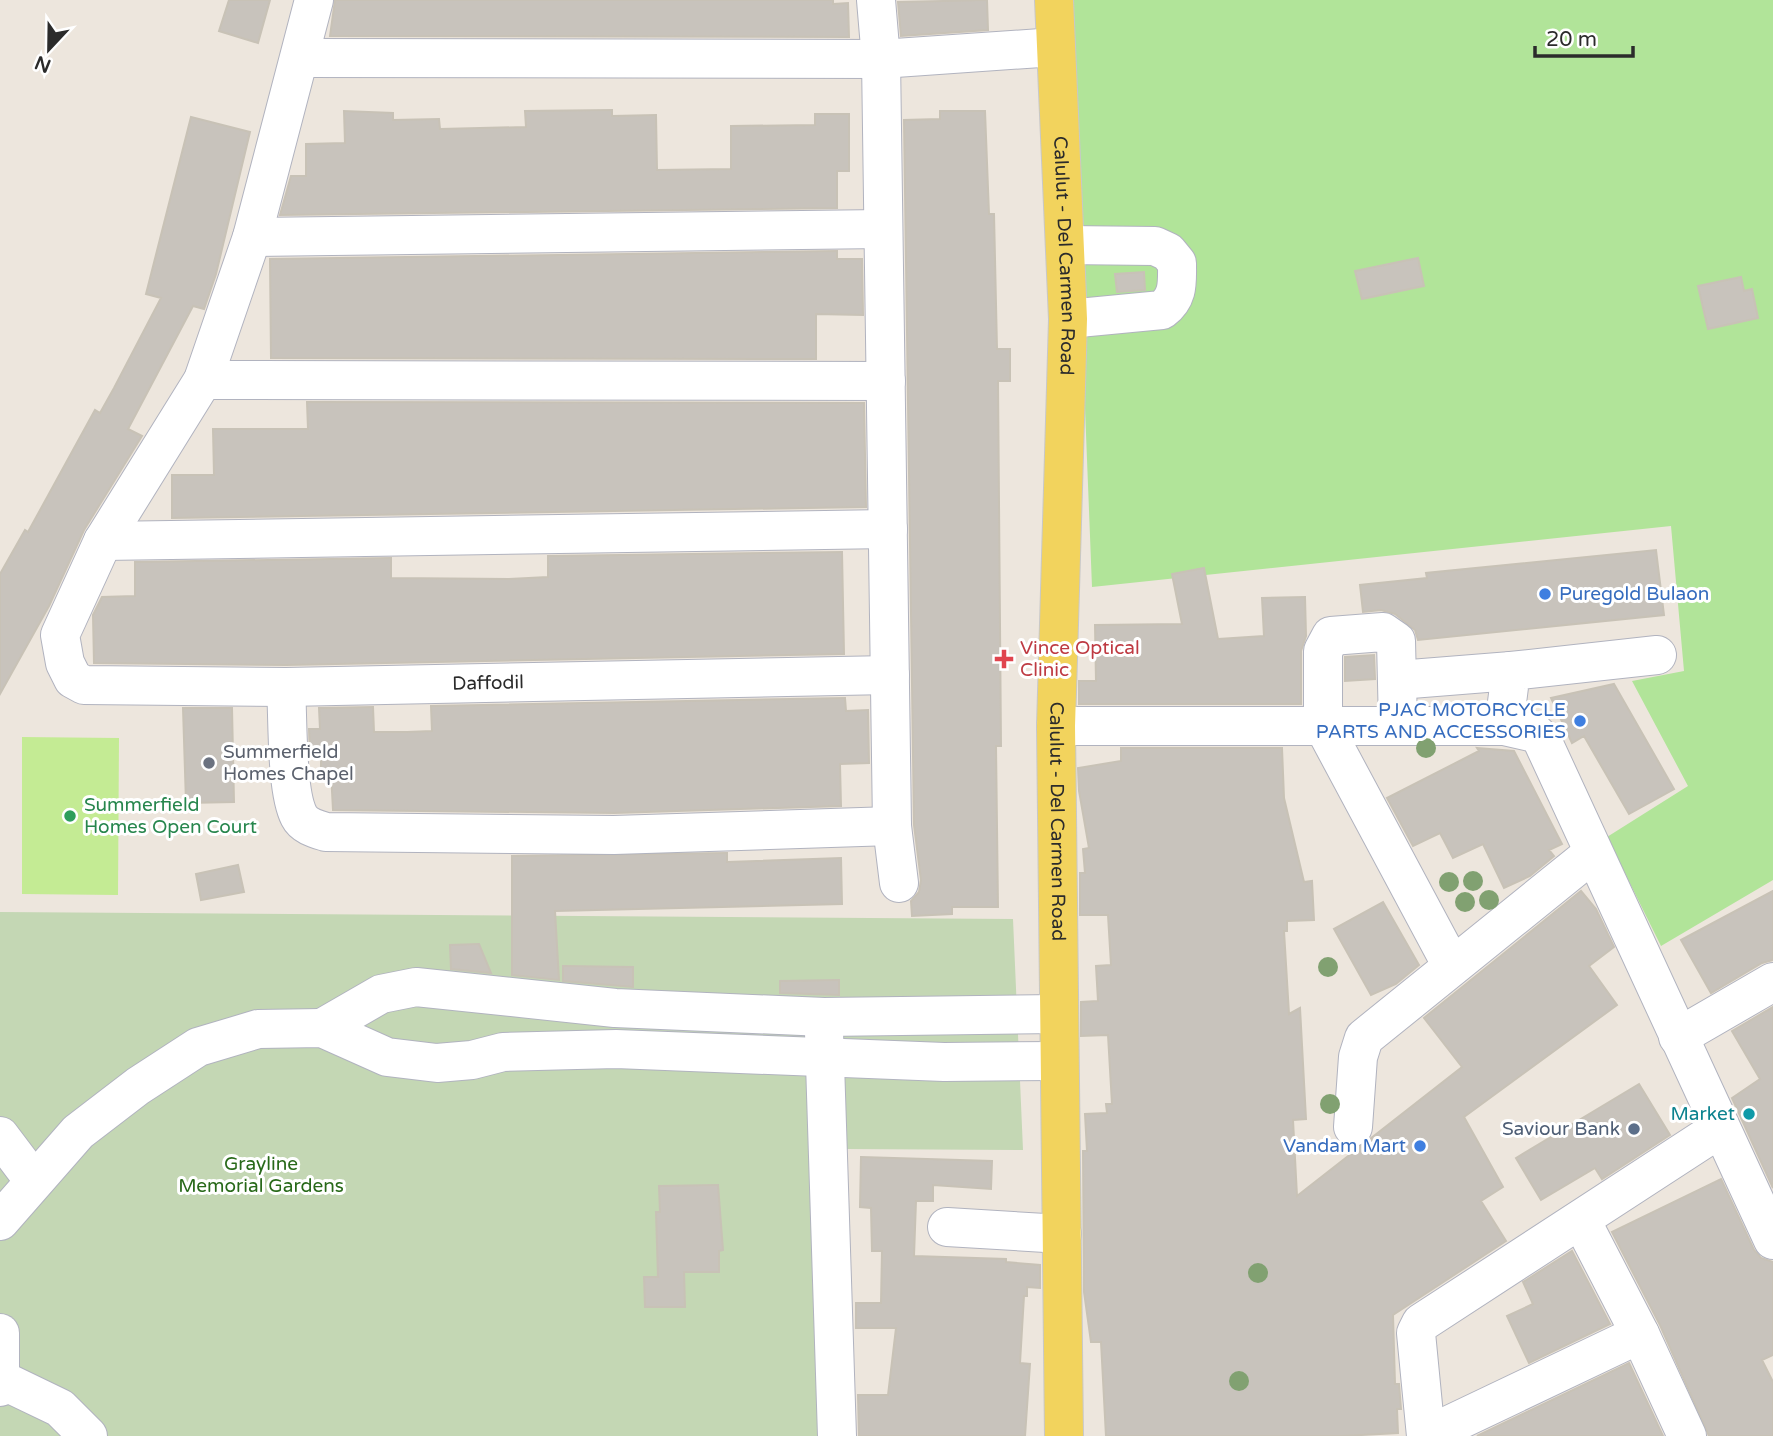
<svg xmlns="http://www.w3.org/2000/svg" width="1773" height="1436" viewBox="0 0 1773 1436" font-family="'Varela Round',sans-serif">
<rect width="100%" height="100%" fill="#ede6dd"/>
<path fill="#b1e499" d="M1069,0H1773V880L1661,946L1607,837L1688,786L1632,681L1684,671L1671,526L1092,587Z"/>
<path fill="#c4d7b4" d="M0,912L1013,919L1023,1150L846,1149L847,1436H0Z"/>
<path fill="#c4eb94" d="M22,737L119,738L118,895L22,894Z"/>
<path fill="#c8c3bc" stroke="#c8c2b6" stroke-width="2" d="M229,0H270L258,43L219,31Z
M335,0H833V4L848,3L849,37L330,36Z
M987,0L988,30L901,36L898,2Z
M612,110V116L656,115L657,170L731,169V126L815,125V114H849V171H837V208L280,215L291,176H306V144L345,143L344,111L393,113V120L439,119L440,129L526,127L525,111Z
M940,111H985L989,214H994L997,349H1010V381H998L1001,746H996L998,907H952V914L912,916L911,901L919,892L921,880L914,825L904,120L940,119Z
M191,117L250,132L216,274L204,309L193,306L128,429L142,436L84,530L49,606L0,694V574L25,530L28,532L95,410L100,413L114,388L161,298L146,294Z
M837,251V259H862L863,315L816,314V359L271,358L270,259Z
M1418,258L1424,286L1362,299L1355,271Z
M1144,272L1145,290L1117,292L1115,274Z
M1741,277L1744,291L1752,289L1758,318L1708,329L1698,286Z
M307,402L864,403L866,507L172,518V475H214L213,429H308Z
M1656,550L1664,615L1418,640L1415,630L1395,614L1381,610L1363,612L1360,585L1427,578L1426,573Z
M842,552L844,654L286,665L94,663L93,615L102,597L135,596V562L391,558V578L509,579L548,577V556Z
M1204,568L1218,639L1264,636L1262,598L1305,597L1306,636L1301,651V704H1079V681H1096L1095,625L1182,624L1172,574Z
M1374,655L1375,679L1345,681V657Z
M1614,684L1674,789L1629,814L1584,736L1572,743L1551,698Z
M845,698L846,711L868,710L869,763L840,764L841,806L614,813L333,810L331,772H321V755L310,756L309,729H320L319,708L373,707L374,732H407L432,731L431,706Z
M183,708H232L234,802L186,803Z
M1121,748H1282L1284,798L1304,882L1312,881L1314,920L1287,921V931H1284L1289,1014L1300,1008L1306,1119L1293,1120L1297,1196L1462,1067L1424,1018L1581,891L1596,909L1614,947L1589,966L1617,1005L1464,1117L1503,1187L1481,1201L1506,1241L1393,1315L1395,1384H1399L1401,1409H1397L1398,1433L1343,1436H1106L1101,1342H1091L1084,1292L1083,1151H1087L1085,1114L1107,1113L1106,1104H1112L1108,1035L1081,1036V1002L1098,1001L1096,966L1111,965L1108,915H1080V873H1085L1083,849L1089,848L1079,791L1078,768L1121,761Z
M1477,748L1514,751L1562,844L1549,850L1554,856L1530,876L1504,888L1483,844L1453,858L1440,833L1413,846L1387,798L1479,751Z
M727,853V862L841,858L842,904L555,911L559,980L512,975V856Z
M238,865L244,892L201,900L196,874Z
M1773,891V960L1762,963L1711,993L1681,940Z
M1383,902L1419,965L1396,984L1371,995L1334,929Z
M479,944L491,973L451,969L450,945Z
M563,966L633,967V987L563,981Z
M839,980V995L780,993V981Z
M1773,1007V1188L1732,1098L1760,1079L1732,1031Z
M1639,1084L1670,1135L1602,1179L1595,1168L1541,1200L1516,1158Z
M861,1157L992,1161L991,1189L933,1185V1201H916L914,1256L1006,1259V1262L1040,1265V1288L1027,1287V1296H1024L1020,1363L1030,1364L1025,1436H859L858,1395H888L896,1328H856V1303H881L882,1251H872L871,1208L860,1207Z
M1721,1179L1754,1250L1761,1258L1773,1262V1355L1762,1360L1773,1382V1436H1709L1660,1325L1612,1232Z
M718,1185L723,1250L719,1251V1272H684L685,1307H645L644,1277H658L656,1212H660L659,1186Z
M1572,1251L1610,1324L1529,1363L1507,1316L1533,1304L1523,1282Z
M1629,1363L1663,1436H1477Z"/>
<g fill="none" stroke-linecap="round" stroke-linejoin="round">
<defs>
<g id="minor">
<path id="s1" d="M314,0L252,237L203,380L103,541L60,635L65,663L73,679L84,685L286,687L890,675"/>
<path d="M876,0L881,59L892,826L899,883"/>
<path d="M300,58L881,59L1055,47"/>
<path d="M252,237L883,229"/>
<path d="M1066,245L1155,246L1168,252L1177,263C1177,283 1179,297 1162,310L1068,319"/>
<path d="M203,380L886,381"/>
<path d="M103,541L888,529"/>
<path d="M1398,680L1511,671"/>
<path d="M286,687C288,719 286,791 299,816C304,826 316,829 326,832L614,835L892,826"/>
<path d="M1398,725L1396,641L1383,632L1331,636L1323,651V725L1452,966"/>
<path d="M1056,726H1504L1535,733L1542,740L1773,1240"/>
<path d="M1504,726L1511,671L1657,655"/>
<path d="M322,1028L381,994L416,987L615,1008L824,1017L1057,1014"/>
<path d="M824,1032L837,1436"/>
<path d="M1678,1037L1773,982"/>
<path d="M1353,1127L1358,1057L1364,1038L1593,853"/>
<path d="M0,1136L34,1181"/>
<path d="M1581,1220L1640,1334L1687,1436"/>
<path d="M0,1221L78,1132L138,1086L198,1047L258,1029L322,1028L387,1057L437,1063L472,1060L503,1052L616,1049L944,1062L1058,1061"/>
<path d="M947,1227L1062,1234"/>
<path d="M0,1333V1387"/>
<path d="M2,1380L60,1408L88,1436"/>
<path d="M1426,1436L1416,1333L1421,1323L1719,1129"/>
<path d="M1426,1436L1640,1334"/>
</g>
<g id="major">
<path id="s2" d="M1054,0L1068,319L1056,726L1064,1436"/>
</g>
</defs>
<use href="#minor" stroke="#b1b3bf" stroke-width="40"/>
<use href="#major" stroke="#c8c8c8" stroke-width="40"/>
<use href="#minor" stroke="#fff" stroke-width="38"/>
<use href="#major" stroke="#f2d35d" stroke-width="38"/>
</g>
<g fill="#81a171">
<circle cx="1426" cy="748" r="10"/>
<circle cx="1473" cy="881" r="10"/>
<circle cx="1449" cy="882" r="10"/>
<circle cx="1489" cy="900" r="10"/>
<circle cx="1465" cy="902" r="10"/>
<circle cx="1328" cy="967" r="10"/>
<circle cx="1330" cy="1104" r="10"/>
<circle cx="1258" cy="1273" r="10"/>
<circle cx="1239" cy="1381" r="10"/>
</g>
<g fill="#3f7fe0" stroke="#fff" stroke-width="2.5">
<circle cx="1545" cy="594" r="7"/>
<circle cx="1580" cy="721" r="7"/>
<circle cx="1420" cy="1146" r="7"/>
</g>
<path fill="#e0444e" stroke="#fff" stroke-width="2.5" d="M1000.5 648.5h7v7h7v7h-7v7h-7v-7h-7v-7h7z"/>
<circle fill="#6b7280" stroke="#fff" stroke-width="2.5" cx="209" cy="763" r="7"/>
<circle fill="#2e9e5b" stroke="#fff" stroke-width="2.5" cx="70" cy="816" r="7"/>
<circle fill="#0f9aa8" stroke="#fff" stroke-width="2.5" cx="1749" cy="1114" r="7"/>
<circle fill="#5c6f8a" stroke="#fff" stroke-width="2.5" cx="1634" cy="1129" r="7"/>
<g text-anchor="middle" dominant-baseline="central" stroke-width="6" stroke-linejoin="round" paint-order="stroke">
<g font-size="19" fill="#2b2b2b" stroke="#fff">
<text stroke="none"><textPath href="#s2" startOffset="256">Calulut - Del Carmen Road</textPath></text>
<text stroke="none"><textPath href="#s1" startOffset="1152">Daffodil</textPath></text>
<text stroke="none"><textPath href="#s2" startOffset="822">Calulut - Del Carmen Road</textPath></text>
</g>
<g font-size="19" fill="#366cbe" stroke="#fff" text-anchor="end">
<text x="1559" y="594" text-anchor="start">Puregold Bulaon</text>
<text x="1566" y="710">PJAC MOTORCYCLE<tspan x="1566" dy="22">PARTS AND ACCESSORIES</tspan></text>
<text x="1406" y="1146">Vandam Mart</text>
</g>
<g font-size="19" fill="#be3a42" stroke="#fff" text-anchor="start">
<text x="1020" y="648">Vince Optical<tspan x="1020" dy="22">Clinic</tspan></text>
</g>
<g font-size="19" fill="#5b616d" stroke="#fff" text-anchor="start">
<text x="223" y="752">Summerfield<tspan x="223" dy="22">Homes Chapel</tspan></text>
</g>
<g font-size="19" fill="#27864d" stroke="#fff" text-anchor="start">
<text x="84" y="805">Summerfield<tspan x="84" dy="22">Homes Open Court</tspan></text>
</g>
<g font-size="19" fill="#0d838f" stroke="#fff" text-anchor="end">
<text x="1735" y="1114">Market</text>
</g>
<g font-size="19" fill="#4e5e75" stroke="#fff" text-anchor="end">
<text x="1620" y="1129">Saviour Bank</text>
</g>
<g font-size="19" fill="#286919" stroke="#fff">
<text x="261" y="1164">Grayline<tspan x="261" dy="22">Memorial Gardens</tspan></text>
</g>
</g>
<g transform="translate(49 49) rotate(202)" stroke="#ffffff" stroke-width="5" paint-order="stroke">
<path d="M0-5L12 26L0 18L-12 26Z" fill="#2b2b2b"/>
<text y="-10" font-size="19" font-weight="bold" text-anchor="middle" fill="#2b2b2b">N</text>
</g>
<path d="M1535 46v10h98v-10" fill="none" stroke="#2b2b2b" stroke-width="3.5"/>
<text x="1546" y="46" font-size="21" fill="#2b2b2b" stroke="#ffffff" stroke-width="5" paint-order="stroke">20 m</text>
</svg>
